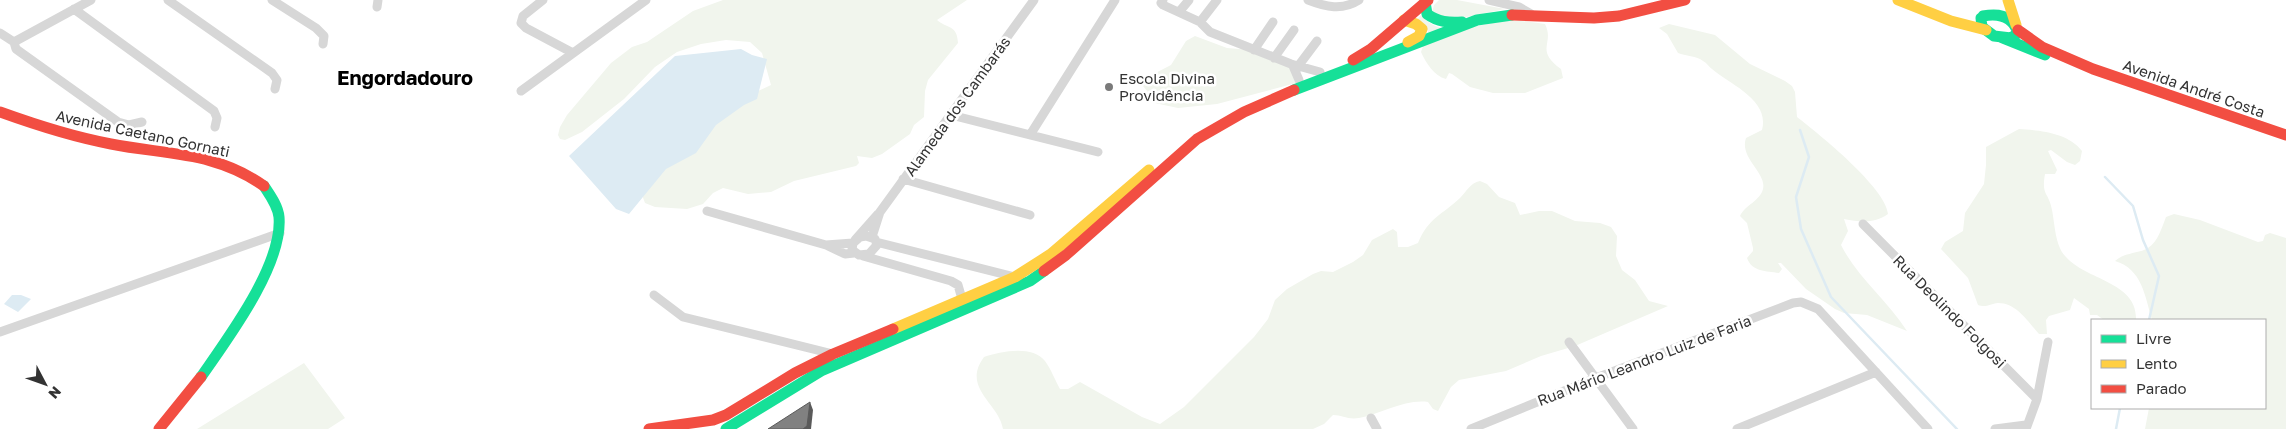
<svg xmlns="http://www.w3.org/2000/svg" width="2286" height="429" viewBox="0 0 2286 429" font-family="'Golos Text',sans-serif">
<rect width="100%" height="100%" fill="#fff"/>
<path fill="#f1f5ed" d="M723,0H967L937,20C947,29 957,24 958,43L928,80L925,91L924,117L914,125L910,134L882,154L872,158L857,156L859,163L856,166L794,181L771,192L748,194L723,188L713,193L703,204L687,209L655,207L645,203L642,195L646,182L728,105L771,85L762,53L750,42L726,40L701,44L677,52L655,67L624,99L582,132L565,140L560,139L558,135L560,127L567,115L611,63L632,47L647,42L693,11Z
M1439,0H1457L1505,9L1447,21L1432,12L1434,5Z
M1421,15C1443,42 1478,23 1506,21C1519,20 1532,22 1545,24C1555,44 1534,49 1561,69L1563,78L1525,93H1493L1470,87L1452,74L1449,73L1446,79C1434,76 1426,63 1421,52L1428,31L1425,27L1414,22Z
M1669,24L1715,35L1750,64L1785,81L1792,86L1795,92L1797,117C1819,134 1886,188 1888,214C1874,224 1860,222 1844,219L1848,231L1841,245C1857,277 1887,300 1907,331L1867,315L1844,313L1835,309L1806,289L1781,263H1778L1782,269L1779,273C1766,271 1752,272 1747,258L1753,251V248L1747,223L1740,216C1745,205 1760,201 1763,189C1767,173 1739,158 1746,138L1762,130C1770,100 1731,85 1712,69C1709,67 1707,63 1703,61C1697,56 1685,56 1678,53L1667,34L1659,28Z
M1195,36L1227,48L1252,50L1290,68L1296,83L1217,104L1178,108L1150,102L1152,97L1143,86L1136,83L1171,65L1186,41Z
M2019,129C2039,130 2069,133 2082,151L2080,161L2075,165L2067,162L2051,150L2048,151L2057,170L2055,174H2045C2041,196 2049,192 2052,210C2055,225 2055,246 2066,257C2086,280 2138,282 2136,320H2104L2097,315H2090L2089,309L2074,298L2070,310L2049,316L2046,320L2047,334H2039C2028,322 2017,303 1998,303C1990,304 1986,308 1978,305L1968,278L1941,249L1945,242L1963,231L1965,213L1984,184L1986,165V147Z
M1480,181L1487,184L1499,197L1515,203L1520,215L1539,211H1552L1575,221L1600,223L1611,227L1617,236L1616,256L1622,270L1635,280L1649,301L1668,306L1575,346L1541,356L1506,371L1459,380L1451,387L1438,411L1433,409L1428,402C1404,399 1382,414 1359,418C1348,420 1342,415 1333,415L1324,424L1313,429H1003C999,403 961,388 984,357C1001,351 1033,345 1045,361C1051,369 1055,380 1060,389H1068L1080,382L1142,417L1160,424L1184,407L1254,337L1268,319L1275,300L1287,289L1313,274L1321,271L1333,272L1353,262L1363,255L1372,240L1393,229L1397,232L1398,247H1408L1418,243C1428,218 1442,215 1460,198C1467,191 1470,183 1480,181Z
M2174,214L2200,220L2258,242L2263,241L2265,235L2270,233L2286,238V429H2145L2149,408H2265V320H2152C2145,296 2142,269 2115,261C2125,252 2138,254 2148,248C2158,242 2162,227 2166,217Z
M304,363L345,418L328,429H197Z"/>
<path fill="#ddebf3" d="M741,49L752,55L767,59L757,99L744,105L716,125L696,153L666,169L629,214L616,209L569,156L675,56Z
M12,295H21L31,299L18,312L4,304Z"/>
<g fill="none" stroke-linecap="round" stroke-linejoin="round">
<path stroke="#ddebf3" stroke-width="2.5" d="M1800,130L1809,157L1796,197L1801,229L1831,297L1957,429
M2105,177L2133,206L2143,240L2159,276L2149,320
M2116,429L2120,408"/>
<path stroke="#d7d7d7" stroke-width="9" d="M168,0L272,73L277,80L275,89
M272,0L316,28L324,36L323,44
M543,0L523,16L521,23L526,28L573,53
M1163,0L1161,3L1163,5L1200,22
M1217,0L1200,22L1210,32L1291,64L1320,72
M1308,0C1326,7 1342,11 1359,0
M1489,0L1519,7L1531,14
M377,7L378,0
M74,9L214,111L217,118L215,127
M1179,12L1189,0
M0,33L14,42L16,49L118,122L129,125L142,122
M14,42L91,0
M1254,50L1273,22
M1274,58L1294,30
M1293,66L1299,80
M1296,69L1317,41
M521,91L646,0
M951,115L1098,152
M1030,135L1115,0
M903,179L1030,215
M707,211L826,245L845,254L854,253
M1863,224L2037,399
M866,236L875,239L877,245L869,254L859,255L852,250L853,243L860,237Z
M872,237L880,212L1034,0
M855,240L878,214
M876,242L1015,277
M826,245L853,243
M863,256L951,281L958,285L962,299
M654,295L683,317L833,354
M0,332L280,233
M1569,342L1633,429
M1371,418L1377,429
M1471,429L1596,378L1793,303L1801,302L1818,309L1928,429
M1737,429L1876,372
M1995,429L2026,425
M2026,429L2037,399L2048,342"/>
<path stroke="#16e098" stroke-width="11" d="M1425,2L1427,14C1438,22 1449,23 1462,22
M1981,18L1982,27L1994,36L2011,38L2018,33C2013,16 1999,13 1983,16
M2000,37L2045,55
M1294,90L1477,20L1512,15
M201,377C228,338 283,265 279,217C278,206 270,195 264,186
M726,429L821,371L1030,281L1044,271"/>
<path stroke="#ffcf43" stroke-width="11" d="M1898,0L1951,21L1986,30
M2008,0L2016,25
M1404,20L1416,24L1422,29L1419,36L1408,42
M893,329L1015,277L1051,254L1149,170"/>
<path stroke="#f24e42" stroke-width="11" d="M1512,15L1594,18L1619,16L1685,0
M2018,30L2042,47L2093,69L2286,135
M1353,60L1371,49L1428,0
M0,112C36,125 73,137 111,144C166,155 215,151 264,186
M1044,271L1066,255L1197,139L1244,112L1294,90
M159,429L201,377
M649,429L713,420L726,415L795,373L833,354L893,329"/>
</g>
<path fill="#5a5a5a" d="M810,402L813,410L811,429H803Z"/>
<path fill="#818181" stroke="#5a5a5a" d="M810,402L807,426L803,429H768Z"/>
<circle fill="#7a7a7a" stroke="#fff" stroke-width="2" cx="1109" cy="87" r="5"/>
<g text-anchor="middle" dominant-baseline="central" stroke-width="5" stroke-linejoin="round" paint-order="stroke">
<g font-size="15" fill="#333" stroke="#fff" text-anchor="start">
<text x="1119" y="78">Escola Divina<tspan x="1119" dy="17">Providência</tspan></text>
</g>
<g font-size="15" fill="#333" stroke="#fff">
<text transform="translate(2194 88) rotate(19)">Avenida André Costa</text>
<text transform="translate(957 106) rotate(-54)">Alameda dos Cambarás</text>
<text transform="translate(143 133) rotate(12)">Avenida Caetano Gornati</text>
<text transform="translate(1950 311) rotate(45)">Rua Deolindo Folgosi</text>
<text transform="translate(1644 360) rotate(-21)">Rua Mário Leandro Luiz de Faria</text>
</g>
<g font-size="20" font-weight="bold" fill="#000" stroke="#fff">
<text x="405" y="77">Engordadouro</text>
</g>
</g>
<rect x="2091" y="319" width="175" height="90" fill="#ffffff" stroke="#adadad"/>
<rect x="2101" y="335" width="25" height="8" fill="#16e098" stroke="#adadad"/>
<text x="2136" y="344" font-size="15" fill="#333333">Livre</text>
<rect x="2101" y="360" width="25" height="8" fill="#ffcf43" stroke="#adadad"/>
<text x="2136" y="369" font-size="15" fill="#333333">Lento</text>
<rect x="2101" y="385" width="25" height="8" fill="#f24e42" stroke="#adadad"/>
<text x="2136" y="394" font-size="15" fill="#333333">Parado</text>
<g transform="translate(45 384) rotate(131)" stroke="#ffffff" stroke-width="4" paint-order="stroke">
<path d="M0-4L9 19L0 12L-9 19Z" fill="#333333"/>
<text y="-8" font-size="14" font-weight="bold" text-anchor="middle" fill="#333333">N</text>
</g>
</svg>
